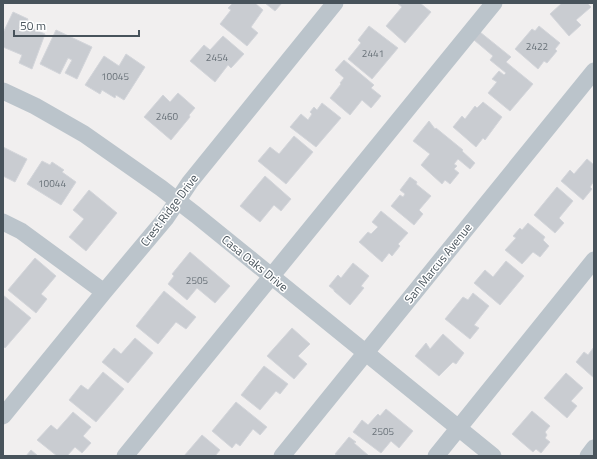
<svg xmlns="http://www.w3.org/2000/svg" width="597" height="459" viewBox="0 0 597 459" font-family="'Titillium Web',sans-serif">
<rect width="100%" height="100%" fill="#f1efef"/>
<path fill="#c9ccd1" stroke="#d3d5da" d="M233,3H255L263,10L251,27L258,33L247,46L220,24L231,10L228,8Z
M265,3H282L275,11Z
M397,3H420L431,12L405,43L386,26L402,7Z
M562,3H587L591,7L576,20L581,25L569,36L550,14Z
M13,12L28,19L25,25L45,34L32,69L19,63L22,55L3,47V33Z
M369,26L398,48L372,79L348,59L361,43L358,40Z
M539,26L560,43L555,49L557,51L547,63L544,61L538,69L515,49L532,29L535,31Z
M56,30L92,47L77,79L65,73L72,60L68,58L60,74L40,64Z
M480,32L511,57L506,62L533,84L510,111L488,93L497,82L492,79L499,71L504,75L506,73L490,60L493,56L474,40Z
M223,36L244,54L231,68L228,65L215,82L190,61L204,45L210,50Z
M126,54L145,67L124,100L116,95L115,98L102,90L100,94L85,85L104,56L119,66Z
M344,60L374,85L371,88L381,96L371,108L362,100L350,115L330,98L341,84L340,83L344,78L335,70Z
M178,93L195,108L189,115L190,117L171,140L144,117L163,95L170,102Z
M483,102L502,117L485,140L483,138L476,147L453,127L462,116L465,119L475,106L477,108Z
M322,103L341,118L316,147L290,127L301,114L308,120L312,114L310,112L314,107L317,110Z
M429,121L435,129L436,128L463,150L462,151L475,163L470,169L458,159L454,164L457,166L454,169L459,173L450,184L445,180L442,184L421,165L430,154L413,141Z
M294,136L313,152L286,184L258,161L270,147L279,154Z
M3,147L27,159L15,182L3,176Z
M587,159L594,165V181L590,187L592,189L583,200L561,181L570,170L574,174Z
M42,161L50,165L52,162L64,170L62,172L76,182L61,205L27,184Z
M265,176L291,199L281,211L274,205L260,222L240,206Z
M410,177L417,182L416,184L431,196L419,210L423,214L414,225L391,206L400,195L403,197L405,194L400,190Z
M557,187L573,201L559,218L564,223L555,233L534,215Z
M89,190L117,213L86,251L69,237L84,219L73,210Z
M381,211L408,233L398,244L400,246L392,256L389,253L382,262L359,242L368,232L371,234L378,227L372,222Z
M528,223L545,237L543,240L549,246L540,257L533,252L522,264L505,250L516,238L513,236L520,228L522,230Z
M190,252L230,286L215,303L197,288L187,300L168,284L174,276L172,274Z
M35,258L56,276L41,294L47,299L36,313L8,290Z
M506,261L524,276L500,305L474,283L485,270L493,277Z
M353,263L369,276L361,286L364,288L350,305L334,291V290L329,286L338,275L341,278Z
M164,291L196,317L186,329L176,322L158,344L136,326Z
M473,293L489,306L474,325L479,328L470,339L445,319L463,297L468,300Z
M3,295L31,318L5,348L3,346Z
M292,328L310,344L298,356L307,364L294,379L267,356Z
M443,334L464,353L456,364L453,362L439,376L415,356L426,343L430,349Z
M135,338L153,353L128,383L102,362L114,348L121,354Z
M594,347V378L576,362L584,352L588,355Z
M264,366L288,384L280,394L276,391L260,410L241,395Z
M103,372L124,389L96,422L69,400L81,385L88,390Z
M566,373L583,388L571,401L577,406L567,418L544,398Z
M236,402L267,427L260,435L253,429L240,446L236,443L232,448L212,431Z
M386,409L413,431L399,448L391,441L381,453L353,432L362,420L368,425L378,414L380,416Z
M532,411L550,426L545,432L547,435L545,438L550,442L541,453L536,449L533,452L512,434Z
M73,412L91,427L83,436L91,443L82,453L75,447L67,456H57L37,440L51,425L57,430Z
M202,435L220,450L215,456H184Z
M349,437L356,442L354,443L369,456H338L335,454Z
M31,450L38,456H26Z"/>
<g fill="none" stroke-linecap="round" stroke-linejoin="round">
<path stroke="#bbc4cb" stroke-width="17" d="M3,91L35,106L84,134L161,188L196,215L493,456
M3,222L21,231L104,292
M3,416L104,292L166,218L190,182L335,3
M125,456L494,3
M282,456L594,71
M436,456L594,260
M588,456L594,448"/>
</g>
<g text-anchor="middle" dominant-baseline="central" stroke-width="3" stroke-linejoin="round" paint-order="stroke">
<g font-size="10" fill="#687178">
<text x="537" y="46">2422</text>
<text x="373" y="53">2441</text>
<text x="217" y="57">2454</text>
<text x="115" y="76">10045</text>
<text x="167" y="116">2460</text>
<text x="52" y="183">10044</text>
<text x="197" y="280">2505</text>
<text x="383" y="431">2505</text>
</g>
<g font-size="12" fill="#48535b" stroke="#fff">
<text transform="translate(169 210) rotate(-53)">Crest Ridge Drive</text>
<text transform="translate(255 263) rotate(39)">Casa Oaks Drive</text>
<text transform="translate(438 263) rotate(-51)">San Marcus Avenue</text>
</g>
</g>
<rect width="597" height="459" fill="none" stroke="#48535b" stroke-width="8"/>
<path d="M14 30v6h125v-6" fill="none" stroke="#48535b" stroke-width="2"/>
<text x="20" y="30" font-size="12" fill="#48535b" stroke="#ffffff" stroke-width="3" paint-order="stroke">50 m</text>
</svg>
